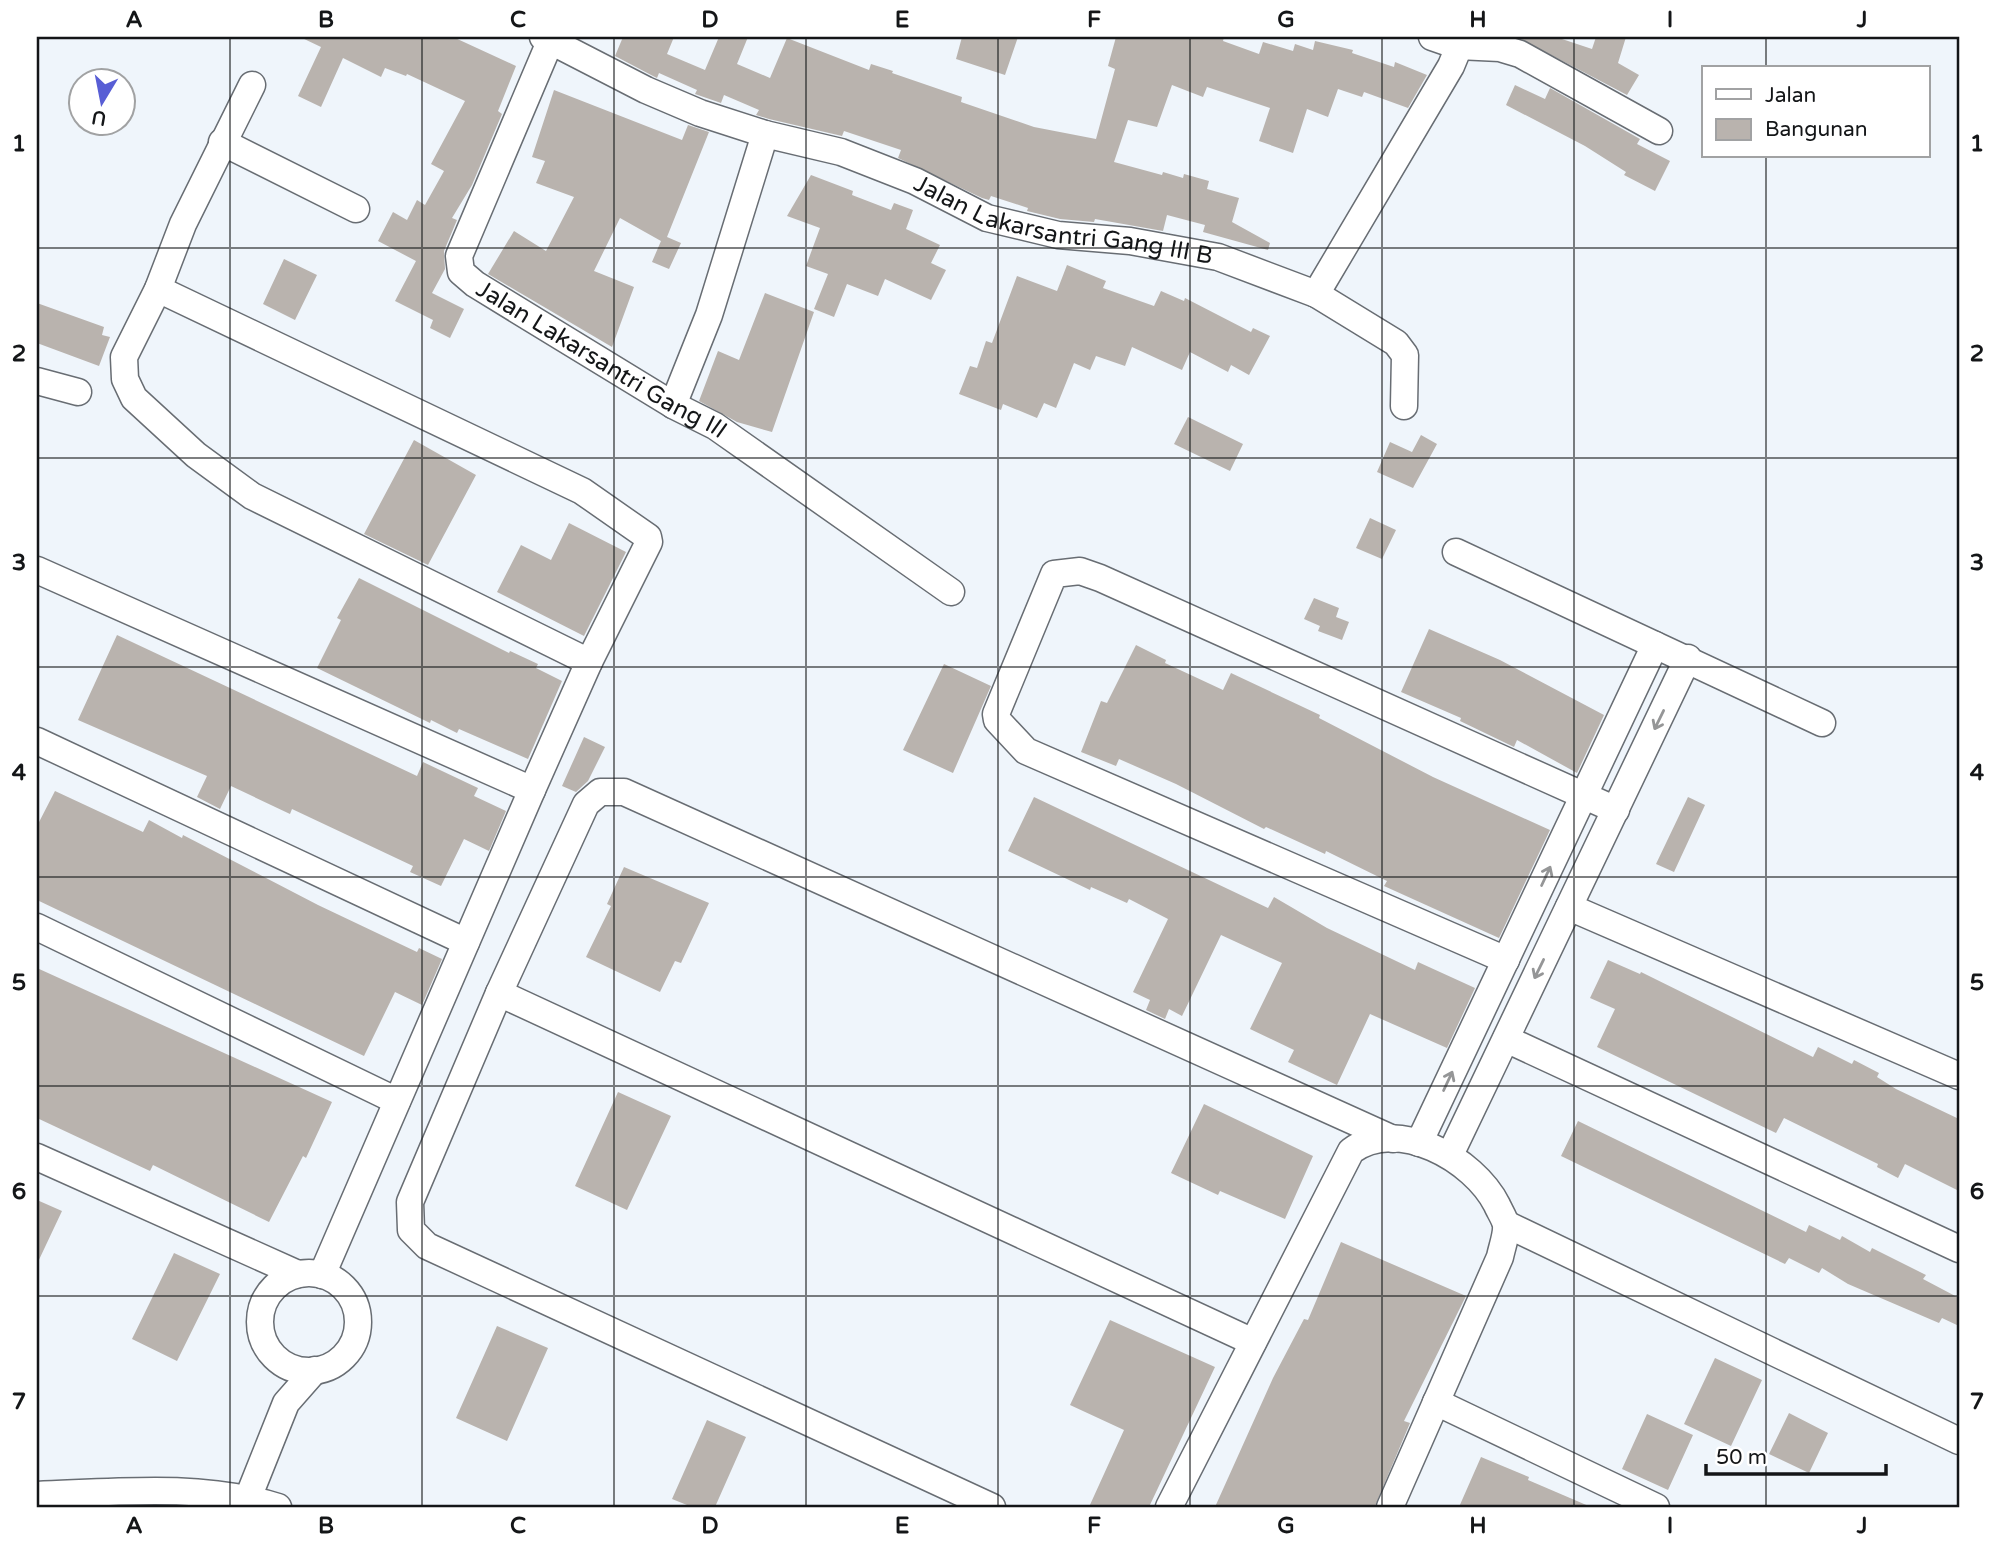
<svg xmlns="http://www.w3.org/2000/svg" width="1996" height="1544" viewBox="0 0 1996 1544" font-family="'Varela Round',sans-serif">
<rect width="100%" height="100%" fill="#eff5fb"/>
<path fill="#b9b3ae" d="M300,37H453L516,66L498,111L502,114L472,185L452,218L457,220L444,251L445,269L432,293L464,309L450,338L430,328L433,320L395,301L416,261L378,241L393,212L407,220L417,200L425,205L444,171L431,164L465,101L407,74L406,76L385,68L381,77L343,58L321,107L298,96L321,47Z
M623,37H674L667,54L705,70L719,37H748L737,64L770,78L787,38L869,70L871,64L893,71L892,73L962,97L961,102L1034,127L1096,139L1115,69L1108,66L1116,37H1224L1223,41L1259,54L1263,42L1293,51L1295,44L1313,50L1315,41L1353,50L1352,53L1394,67L1395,62L1427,75L1408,108L1364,92L1362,97L1338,89L1328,117L1307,109L1293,153L1259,141L1270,108L1207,87L1203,97L1172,85L1157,127L1128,120L1114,162L1162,175L1163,172L1183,178L1184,174L1209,181L1207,189L1239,198L1232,222L1270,243L1268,250L1203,232L1205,225L1167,215L1163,231L1095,219L1094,222L1060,219L1027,211L1028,208L991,196L989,200L982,198L898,158L901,150L844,131L842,136L769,119L756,115L759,110L724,95L721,103L695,94L697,90L659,73L657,78L653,76L615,56Z
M962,37H1018L1005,75L956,59Z
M1517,37H1556L1592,49L1596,37H1626L1618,63L1639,75L1627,95Z
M1515,85L1545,99L1550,88L1640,139L1637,144L1670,161L1655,191L1624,175L1626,172L1585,146L1506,105Z
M554,90L682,140L688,125L709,132L667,237L681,243L669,269L652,262L661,241L620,218L594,271L634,287L612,347L488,274L514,231L546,251L574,197L536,183L545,161L532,157Z
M811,175L853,191L852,195L891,210L894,203L913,210L906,229L940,245L931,263L946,270L931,300L885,279L878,296L847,284L834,317L814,309L828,274L806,266L820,228L787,216Z
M284,259L317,275L295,320L263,304Z
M1067,265L1106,281L1103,288L1154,306L1161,291L1184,301L1185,298L1251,332L1253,328L1270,336L1249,375L1231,365L1228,372L1190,352L1182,370L1132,347L1125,366L1096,356L1090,370L1074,363L1056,408L1044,403L1037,418L1003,404L1001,410L959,394L970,366L977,368L986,341L992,343L1017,276L1057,291Z
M765,293L814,312L772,432L737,422L699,401L718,351L739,360Z
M37,303L104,327L102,335L110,337L99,366L37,343Z
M1188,417L1243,444L1230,471L1174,444Z
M1421,435L1437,444L1413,488L1377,472L1390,442L1412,452Z
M414,440L476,475L428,565L364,534Z
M1370,518L1396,530L1382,559L1356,548Z
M569,523L626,552L584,636L497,592L521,545L551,560Z
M359,578L509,653L510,651L538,664L536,668L562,681L528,759L459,729L457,733L431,720L430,723L317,668L341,620L337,618Z
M1314,598L1339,608L1336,617L1349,622L1342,640L1318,631L1320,626L1304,619Z
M1429,629L1500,660L1604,715L1577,773L1517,740L1514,747L1460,721L1461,718L1401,692Z
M117,635L417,776L423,762L478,788L474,796L506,811L489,851L464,839L441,886L410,872L413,866L292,809L290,814L231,786L220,809L197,797L207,776L78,720Z
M1136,645L1166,660L1165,663L1223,690L1231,673L1320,715L1319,718L1433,777L1550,830L1499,938L1384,886L1387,881L1326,851L1325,854L1266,827L1264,829L1176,784L1119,759L1116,766L1081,752L1101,701L1107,703Z
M944,664L991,686L953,773L903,750Z
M584,737L605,747L588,781L576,792L562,786Z
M55,791L143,832L149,820L182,838L183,835L318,905L417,952L419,948L442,959L422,1005L395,992L364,1056L37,900V826Z
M1034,797L1268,908L1274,897L1327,928L1415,970L1418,962L1475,988L1447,1048L1370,1014L1337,1085L1288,1062L1294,1050L1250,1029L1282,963L1221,935L1182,1016L1169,1009L1165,1019L1146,1010L1150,1000L1133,992L1168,919L1129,899L1127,903L1091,887L1090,890L1008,851Z
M1688,797L1705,805L1674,872L1656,864Z
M624,867L709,903L681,963L675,961L660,992L586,957L611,906L607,904Z
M1608,960L1640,974L1641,972L1813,1057L1818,1047L1852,1064L1854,1060L1879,1073L1877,1077L1896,1089L1959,1119V1191L1905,1164L1898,1178L1877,1167L1878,1164L1784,1118L1776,1133L1597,1047L1615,1009L1590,998Z
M37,968L332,1102L306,1158L303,1156L269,1222L153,1165L150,1171L37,1118Z
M618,1092L671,1116L627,1210L575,1186Z
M1204,1104L1313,1156L1285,1219L1220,1191L1218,1195L1171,1173Z
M1578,1121L1806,1232L1809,1225L1840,1240L1842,1236L1870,1252L1872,1248L1926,1275L1923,1279L1959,1298V1326L1942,1318L1939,1323L1848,1284L1822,1268L1819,1273L1789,1258L1785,1264L1561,1156Z
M37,1200L62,1211L37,1264Z
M1341,1242L1466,1296L1404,1421L1410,1423L1375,1506L1215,1507L1273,1378L1304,1319L1308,1320Z
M174,1253L220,1274L177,1361L132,1339Z
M1110,1320L1215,1367L1149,1507H1089L1124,1430L1070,1405Z
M497,1326L548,1348L507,1441L456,1418Z
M1715,1358L1762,1380L1731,1446L1684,1424Z
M1789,1413L1828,1433L1809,1473L1769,1454Z
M1647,1414L1693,1435L1668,1490L1622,1469Z
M707,1420L746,1437L715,1507H692L672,1499Z
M1481,1457L1529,1477L1528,1480L1591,1507H1459Z"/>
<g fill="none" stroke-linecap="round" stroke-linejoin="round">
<defs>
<g id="minor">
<path id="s1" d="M543,37L646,90L700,113L765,134L841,152L915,181L987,218L1058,235L1130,241L1218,257L1316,294L1396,343L1405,355L1404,406"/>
<path id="s2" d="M552,37L459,256L461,272L475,284L673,405L715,426L951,592"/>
<path d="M1432,37L1458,46L1500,48L1520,54L1659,131"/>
<path d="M252,85L183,224L158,289L124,357L125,379L134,398L196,455L252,496L589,662"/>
<path d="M222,142L356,209"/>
<path d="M158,289L582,491L648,537L649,542L589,662L532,790L322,1275"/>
<path d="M1316,294L1451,66L1463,37"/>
<path d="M37,381L78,392"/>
<path d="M673,405L709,315L765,134"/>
<path d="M1456,552L1822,723"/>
<path d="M37,570L532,790"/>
<path d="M37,741L466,942"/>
<path d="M1569,907L1959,1076"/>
<path d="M37,927L397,1101"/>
<path d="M1506,960L1026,751L997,720L996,714L1054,574L1080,571L1100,578L1616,810"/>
<path d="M499,993L1253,1342"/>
<path d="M1506,1039L1959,1249"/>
<path d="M1419,1143L1655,645"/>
<path d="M1450,1155L1688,658"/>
<path d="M37,1157L298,1274"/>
<path d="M1506,1224L1959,1441"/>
<circle cx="309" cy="1322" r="49"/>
<path d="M1436,1402L1656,1507"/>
<path d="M37,1495C117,1492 200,1483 278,1507"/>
<path d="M248,1498L286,1403L315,1370"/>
<path d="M992,1507L427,1246L411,1230L410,1202L499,993L586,804L600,792H624L1393,1139"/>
<path d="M1169,1507L1351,1151C1397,1116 1474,1159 1497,1205C1499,1210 1505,1219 1506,1225C1507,1234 1502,1247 1500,1257L1390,1507"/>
</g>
</defs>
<use href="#minor" stroke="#686d73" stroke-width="29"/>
<use href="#minor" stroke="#fff" stroke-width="26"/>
</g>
<defs><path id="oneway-shaft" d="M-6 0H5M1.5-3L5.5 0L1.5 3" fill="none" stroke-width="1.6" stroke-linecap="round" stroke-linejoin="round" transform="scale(1.75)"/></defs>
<g stroke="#959697">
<use href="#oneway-shaft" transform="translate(1659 720) rotate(116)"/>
<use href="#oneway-shaft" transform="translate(1546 876) rotate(-65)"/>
<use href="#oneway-shaft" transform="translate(1539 969) rotate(116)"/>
<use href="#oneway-shaft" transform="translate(1448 1081) rotate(-65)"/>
</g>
<path fill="none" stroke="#141618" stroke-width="2" stroke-opacity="0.55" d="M230,37V1507M422,37V1507M614,37V1507M806,37V1507M998,37V1507M1190,37V1507M1382,37V1507M1574,37V1507M1766,37V68M1766,156V1507M37,248H1959M37,458H1959M37,667H1959M37,877H1959M37,1086H1959M37,1296H1959"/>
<g text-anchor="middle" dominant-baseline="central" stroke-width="6" stroke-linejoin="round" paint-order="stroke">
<g font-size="24" fill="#141618" stroke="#fff">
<text stroke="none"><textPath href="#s1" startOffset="556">Jalan Lakarsantri Gang III B</textPath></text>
<text stroke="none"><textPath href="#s2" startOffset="420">Jalan Lakarsantri Gang III</textPath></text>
</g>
</g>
<rect width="1996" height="1544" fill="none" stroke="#ffffff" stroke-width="77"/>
<rect x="1702" y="66" width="228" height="91" fill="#ffffff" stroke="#a1a2a3" stroke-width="2"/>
<rect x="1716" y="89" width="35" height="10" fill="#ffffff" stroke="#a1a2a3" stroke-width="2"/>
<text x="1765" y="102" font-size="21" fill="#141618">Jalan</text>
<rect x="1716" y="119" width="35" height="21" fill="#b9b3ae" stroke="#a1a2a3" stroke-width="2"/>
<text x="1765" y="136" font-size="21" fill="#141618">Bangunan</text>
<g transform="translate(102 102) rotate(190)"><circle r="33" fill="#ffffff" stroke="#a1a2a3" stroke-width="2"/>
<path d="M0-5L12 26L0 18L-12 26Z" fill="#585ed5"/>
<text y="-10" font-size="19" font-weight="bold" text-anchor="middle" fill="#141618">U</text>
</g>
<path d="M1706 1464v10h180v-10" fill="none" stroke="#141618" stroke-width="3.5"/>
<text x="1716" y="1464" font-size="21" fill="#141618" stroke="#ffffff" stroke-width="5" paint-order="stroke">50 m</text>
<rect x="38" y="38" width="1920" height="1468" fill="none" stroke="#141618" stroke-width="2.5"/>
<g font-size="23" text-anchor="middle" font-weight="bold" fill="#141618">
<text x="134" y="27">A</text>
<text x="326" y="27">B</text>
<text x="518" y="27">C</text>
<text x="710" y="27">D</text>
<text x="902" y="27">E</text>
<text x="1094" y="27">F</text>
<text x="1286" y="27">G</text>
<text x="1478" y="27">H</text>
<text x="1670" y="27">I</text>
<text x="1862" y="27">J</text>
<text x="19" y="151">1</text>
<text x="1977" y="151">1</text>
<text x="19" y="361">2</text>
<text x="1977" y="361">2</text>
<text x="19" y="570">3</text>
<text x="1977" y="570">3</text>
<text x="19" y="780">4</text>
<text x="1977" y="780">4</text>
<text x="19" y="990">5</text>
<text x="1977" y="990">5</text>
<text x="19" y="1199">6</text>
<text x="1977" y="1199">6</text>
<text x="19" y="1409">7</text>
<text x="1977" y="1409">7</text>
<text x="134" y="1533">A</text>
<text x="326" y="1533">B</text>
<text x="518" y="1533">C</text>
<text x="710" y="1533">D</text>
<text x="902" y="1533">E</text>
<text x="1094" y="1533">F</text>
<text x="1286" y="1533">G</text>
<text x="1478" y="1533">H</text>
<text x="1670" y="1533">I</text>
<text x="1862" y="1533">J</text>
</g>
</svg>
